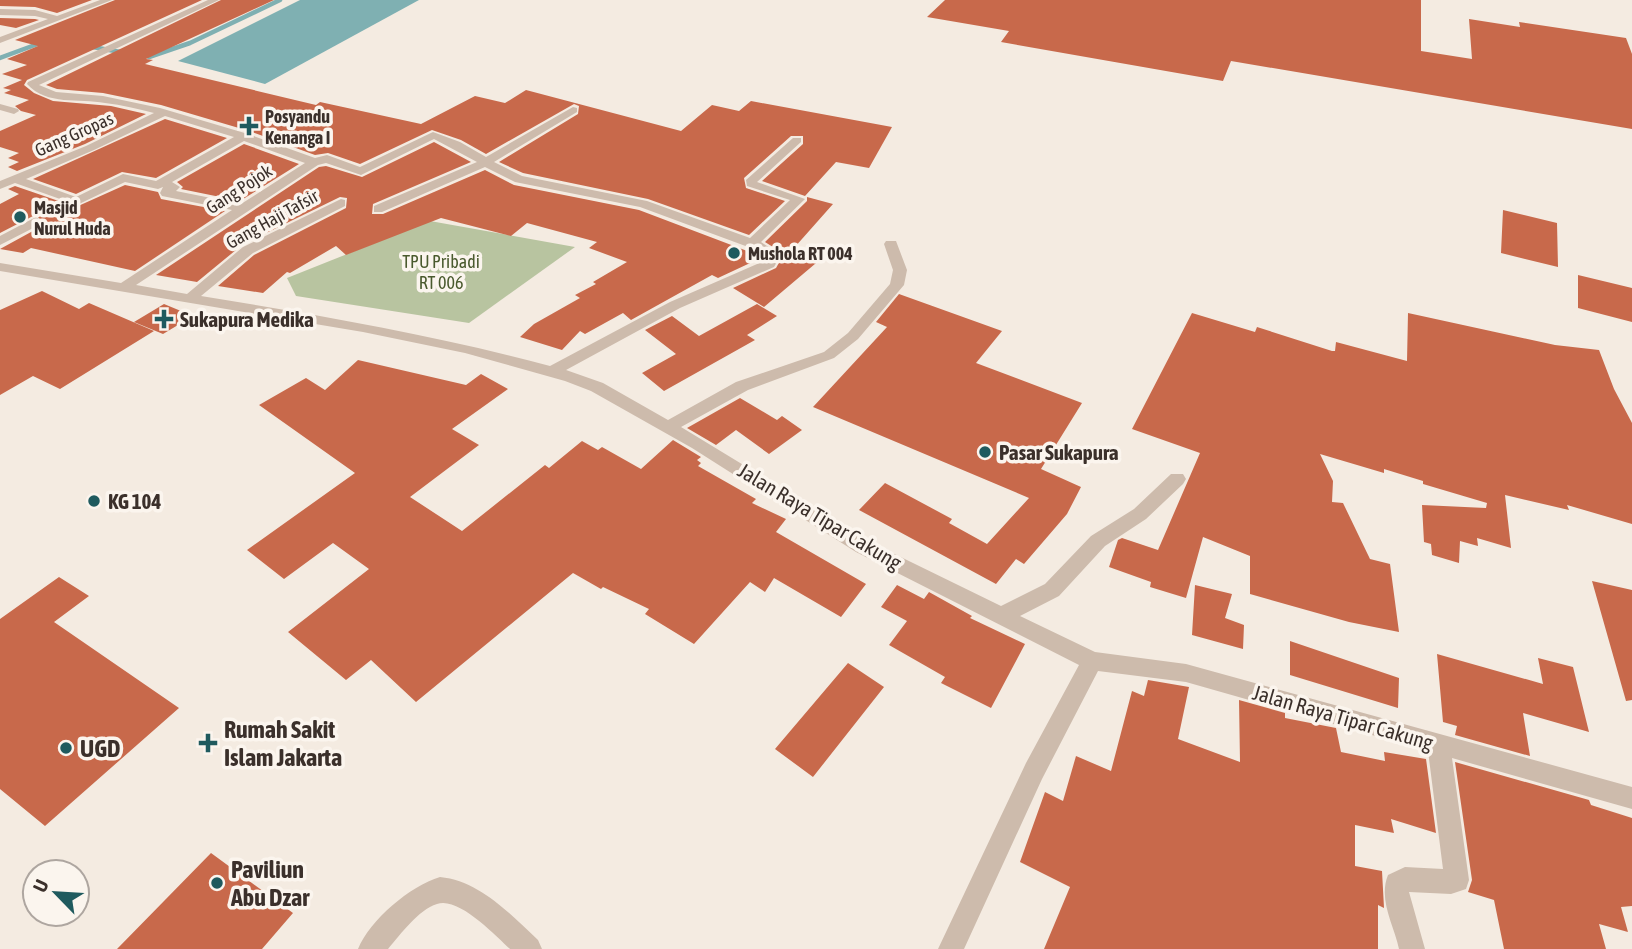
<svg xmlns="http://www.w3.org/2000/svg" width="1632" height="949" viewBox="0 0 1632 949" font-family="'Asap Condensed',sans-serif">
<rect width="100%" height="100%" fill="#f4ebe1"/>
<path fill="#b8c4a0" d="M430,221L575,247L469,323L296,296L287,278Z"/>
<path fill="#7fb0b2" d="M300,0H419L265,84L178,61Z"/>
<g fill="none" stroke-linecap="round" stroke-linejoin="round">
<path stroke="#7fb0b2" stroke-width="4.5" d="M87,46L126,53
M149,57L190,43L280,0
M0,58L43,42"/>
</g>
<path fill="#c8694b" d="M0,0H92L57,13L35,7L0,6Z
M115,0H202L27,80L24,85L34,93L53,101L111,106L146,114L85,144L17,171L8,167L19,162L8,158L19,153L0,147V131L36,115L21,111L15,106L29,100L4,93L11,90L3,88L22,80L2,74L27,65L7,59L38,46L15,40Z
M221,0H274L146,59L153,60L145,64L316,105L320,102L421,124L475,96L505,103L526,90L681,131L712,105L739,111L751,101L892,127L869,168L836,162L805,196L762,181L803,144V136H791L744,178L746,188L785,201L749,235L648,199L523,173L499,162L578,114L579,106L574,104L486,154L461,140L432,130L360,164L328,153L315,155L249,131L161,105L103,93L57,89L46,85Z
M945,0H1421V51L1472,59L1469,19L1520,27L1519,22L1626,38L1632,54V129L1231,61L1223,81L1001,42L1009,31L927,17Z
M0,18L35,19L39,20L16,28L0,25Z
M165,119L227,138L156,178L122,172L76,194L33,179Z
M434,142L471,162L373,204L372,214H383L485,170L514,185L639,210L763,257L718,278L712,275L631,320L623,313L585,334L580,331L562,350L520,337L534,324L580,298L575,295L596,284L593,282L627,262L589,248L597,242L527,223L511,236L441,218L346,255L336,246L290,273L287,272L263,293L218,286L254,255L346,208L347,198L340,197L242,245L197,282L156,275L319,167L326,166L362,177Z
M244,144L299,164L240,201L181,189L183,187L177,182Z
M125,185L158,192L161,199L225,211L135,271L31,248L23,253L0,249L42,226L44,222L35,215L0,233V204L19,194L8,189L15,186L76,207Z
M807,197L833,204L794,248L822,258L764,307L733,288L776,268L784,254L765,242L807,201Z
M1503,210L1557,223L1558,267L1501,253Z
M1578,275L1632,288V322L1578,308Z
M42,291L79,309L89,303L154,331L60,389L33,376L0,395V310Z
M899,294L1002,331L976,363L1082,403L1041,469L1081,487L1067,514L1024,564L1016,559L996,584L859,510L885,483L952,519L949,523L987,544L1029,498L813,407L887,327L876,322Z
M164,304L193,316L163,334L134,322Z
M757,304L777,316L747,335L755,340L664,391L642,373L676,354L645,330L672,316L699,336Z
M1192,313L1255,332L1257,327L1332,351H1335L1336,342L1407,361L1408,313L1555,345L1599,350L1614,389L1632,423V524L1567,505L1569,510L1505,495L1511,548L1477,538L1478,546L1460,541L1459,563L1432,555L1431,544L1424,542L1422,505L1486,508L1487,503L1423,484V481L1384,469V473L1320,454L1333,481L1332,502L1343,503L1370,559L1390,564L1399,632L1349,622L1250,594V556L1203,537L1186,598L1150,587L1151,582L1109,567L1118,540L1122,538L1158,550L1200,453L1132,429Z
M358,360L466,385L481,374L508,389L452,429L479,445L410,497L462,531L545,465L549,468L582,441L598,450L602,447L641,469L673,440L701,457L697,460L701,463L698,466L756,499L752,503L786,519L776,532L866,584L841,617L774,578L765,592L750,582L694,644L645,614L649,609L603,587L601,589L573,573L416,702L371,660L346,680L288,632L369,569L333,543L284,579L247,550L355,473L259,405L306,378L325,390Z
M740,398L777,420L782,416L802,430L769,454L736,430L716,445L687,428Z
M59,577L89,596L54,622L179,708L45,826L0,789V619Z
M1592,581L1632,590V700L1626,701Z
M897,585L924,599L929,592L972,616L970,618L1025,644L991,708L941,683L945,677L889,645L907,621L881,607Z
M1195,585L1232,594L1225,618L1244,625L1243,649L1192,635Z
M1290,641L1399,678L1398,708L1290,675Z
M1437,654L1543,684L1538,658L1573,667L1589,732L1523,713L1530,756L1455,735L1457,726L1443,722Z
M848,663L884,687L813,777L775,749Z
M1148,680L1189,687L1178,739L1240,762L1239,700L1285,713V718L1336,728L1341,752L1385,761L1384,752L1426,759L1436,833L1391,819L1394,833L1355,825V866L1382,871L1384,908L1378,905V949H1044L1070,887L1020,862L1045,792L1063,801L1076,756L1111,771L1132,691L1144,696Z
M1455,762L1589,800L1591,805L1632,818V906L1621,907L1628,932L1599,924L1606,949H1504L1494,900L1468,892L1472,880Z
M211,853L293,913L262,949H117Z"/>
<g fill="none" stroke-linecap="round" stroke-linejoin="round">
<path fill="#cdbbac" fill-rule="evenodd" d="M100,0H112L0,43V37L48,19L35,16L0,15V9L35,10L57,16Z
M208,0H219L39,85L56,92L103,96L160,108L248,134L315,158L327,155L360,167L433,132L460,142L486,157L573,107L577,108V112L494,162L522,176L647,201L750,238L790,200L747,186L746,180L793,138H801V142L757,182L805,199L761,242L781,255L774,267L680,308L566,370L603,383L668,420L736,382L824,352L848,333L890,284L893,270L884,244L886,241H896L907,270L904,285L858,339L834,358L748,390L681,427L870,542L1001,606L1045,584L1091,536L1134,509L1171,474H1183L1186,479L1183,484L1146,519L1105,546L1059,596L1020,616L1095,652L1186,664L1632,787V809L1452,758L1469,880L1466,889L1451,894L1409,892L1425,949H1399C1394,925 1378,900 1388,875L1405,867L1443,869L1428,751L1186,682L1098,671L1042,779L964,949H938L1026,763L1079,665L856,552L692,448L591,391L565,381L465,353L363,332L0,271V263L121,283L232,210L162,196L160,193L163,187L158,189L125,182L77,205L15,183L0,189V181L86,146L154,113C138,109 122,105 105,103C79,98 47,106 27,84L28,82ZM165,116L234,137L156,181L123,174L76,197L26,179L94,150ZM434,139L477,162L374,206V212H382L485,167L515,182L640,207L759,251L767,256L764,261L670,302L550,366C435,335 319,315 201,296L253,253L345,206V200L341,199L243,247L187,294L136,285L318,165L326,163L361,175ZM244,141L305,163L241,204L176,191L180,187L172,182Z
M0,104L18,109L19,111L14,114L0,110Z
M36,217L42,221L41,224L0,245V236Z
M440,877C480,881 510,914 538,940L542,949H510C495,935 458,896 437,904C418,910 401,934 388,949H358C370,920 410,886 440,877Z"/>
</g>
<g fill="#1f5a5e" stroke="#fbf5ee" stroke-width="2.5">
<path d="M245.5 115.5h7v7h7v7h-7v7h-7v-7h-7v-7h7z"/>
<circle cx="20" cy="217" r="7"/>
<circle cx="734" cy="253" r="7"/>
<path d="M160.5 308.5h7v7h7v7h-7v7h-7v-7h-7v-7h7z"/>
<circle cx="985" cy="452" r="7"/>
<circle cx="94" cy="501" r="7"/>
<path d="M204.5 732.5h7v7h7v7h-7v7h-7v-7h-7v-7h7z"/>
<circle cx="66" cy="748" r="7"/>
<circle cx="217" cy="883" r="7"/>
</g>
<g text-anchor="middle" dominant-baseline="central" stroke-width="7" stroke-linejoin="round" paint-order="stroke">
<g font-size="18" font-weight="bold" fill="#3b302b" stroke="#fbf5ee" text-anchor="start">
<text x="265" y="116">Posyandu<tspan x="265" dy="21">Kenanga I</tspan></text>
<text x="34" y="207">Masjid<tspan x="34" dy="21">Nurul Huda</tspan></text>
<text x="748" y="253">Mushola RT 004</text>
</g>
<g font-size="18" fill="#3b302b" stroke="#fbf5ee">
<text transform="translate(74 134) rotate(-24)">Gang Gropas</text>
<text transform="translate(239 189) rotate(-33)">Gang Pojok</text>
<text transform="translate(272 219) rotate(-29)">Gang Haji Tafsir</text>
</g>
<g font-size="18" fill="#4a5a2e" stroke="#fbf5ee">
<text x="441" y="261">TPU Pribadi<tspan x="441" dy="21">RT 006</tspan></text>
</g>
<g font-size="21" font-weight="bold" fill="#3b302b" stroke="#fbf5ee" text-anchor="start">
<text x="180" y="319">Sukapura Medika</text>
<text x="999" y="452">Pasar Sukapura</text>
<text x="108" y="501">KG 104</text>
</g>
<g font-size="21" fill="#3b302b" stroke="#fbf5ee">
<text transform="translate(820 516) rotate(31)">Jalan Raya Tipar Cakung</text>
<text transform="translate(1343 717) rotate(16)">Jalan Raya Tipar Cakung</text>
</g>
<g font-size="24" font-weight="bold" fill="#3b302b" stroke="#fbf5ee" text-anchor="start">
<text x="224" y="729">Rumah Sakit<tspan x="224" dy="28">Islam Jakarta</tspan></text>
<text x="80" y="748">UGD</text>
<text x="231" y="869">Paviliun<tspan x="231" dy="28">Abu Dzar</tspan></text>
</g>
</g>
<g transform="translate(56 893) rotate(295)"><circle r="33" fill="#fbf5ee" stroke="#aea6a0" stroke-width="2"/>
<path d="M0-5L12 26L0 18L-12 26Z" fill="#1f5a5e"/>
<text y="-10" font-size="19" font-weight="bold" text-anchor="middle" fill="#3b302b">U</text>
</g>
</svg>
